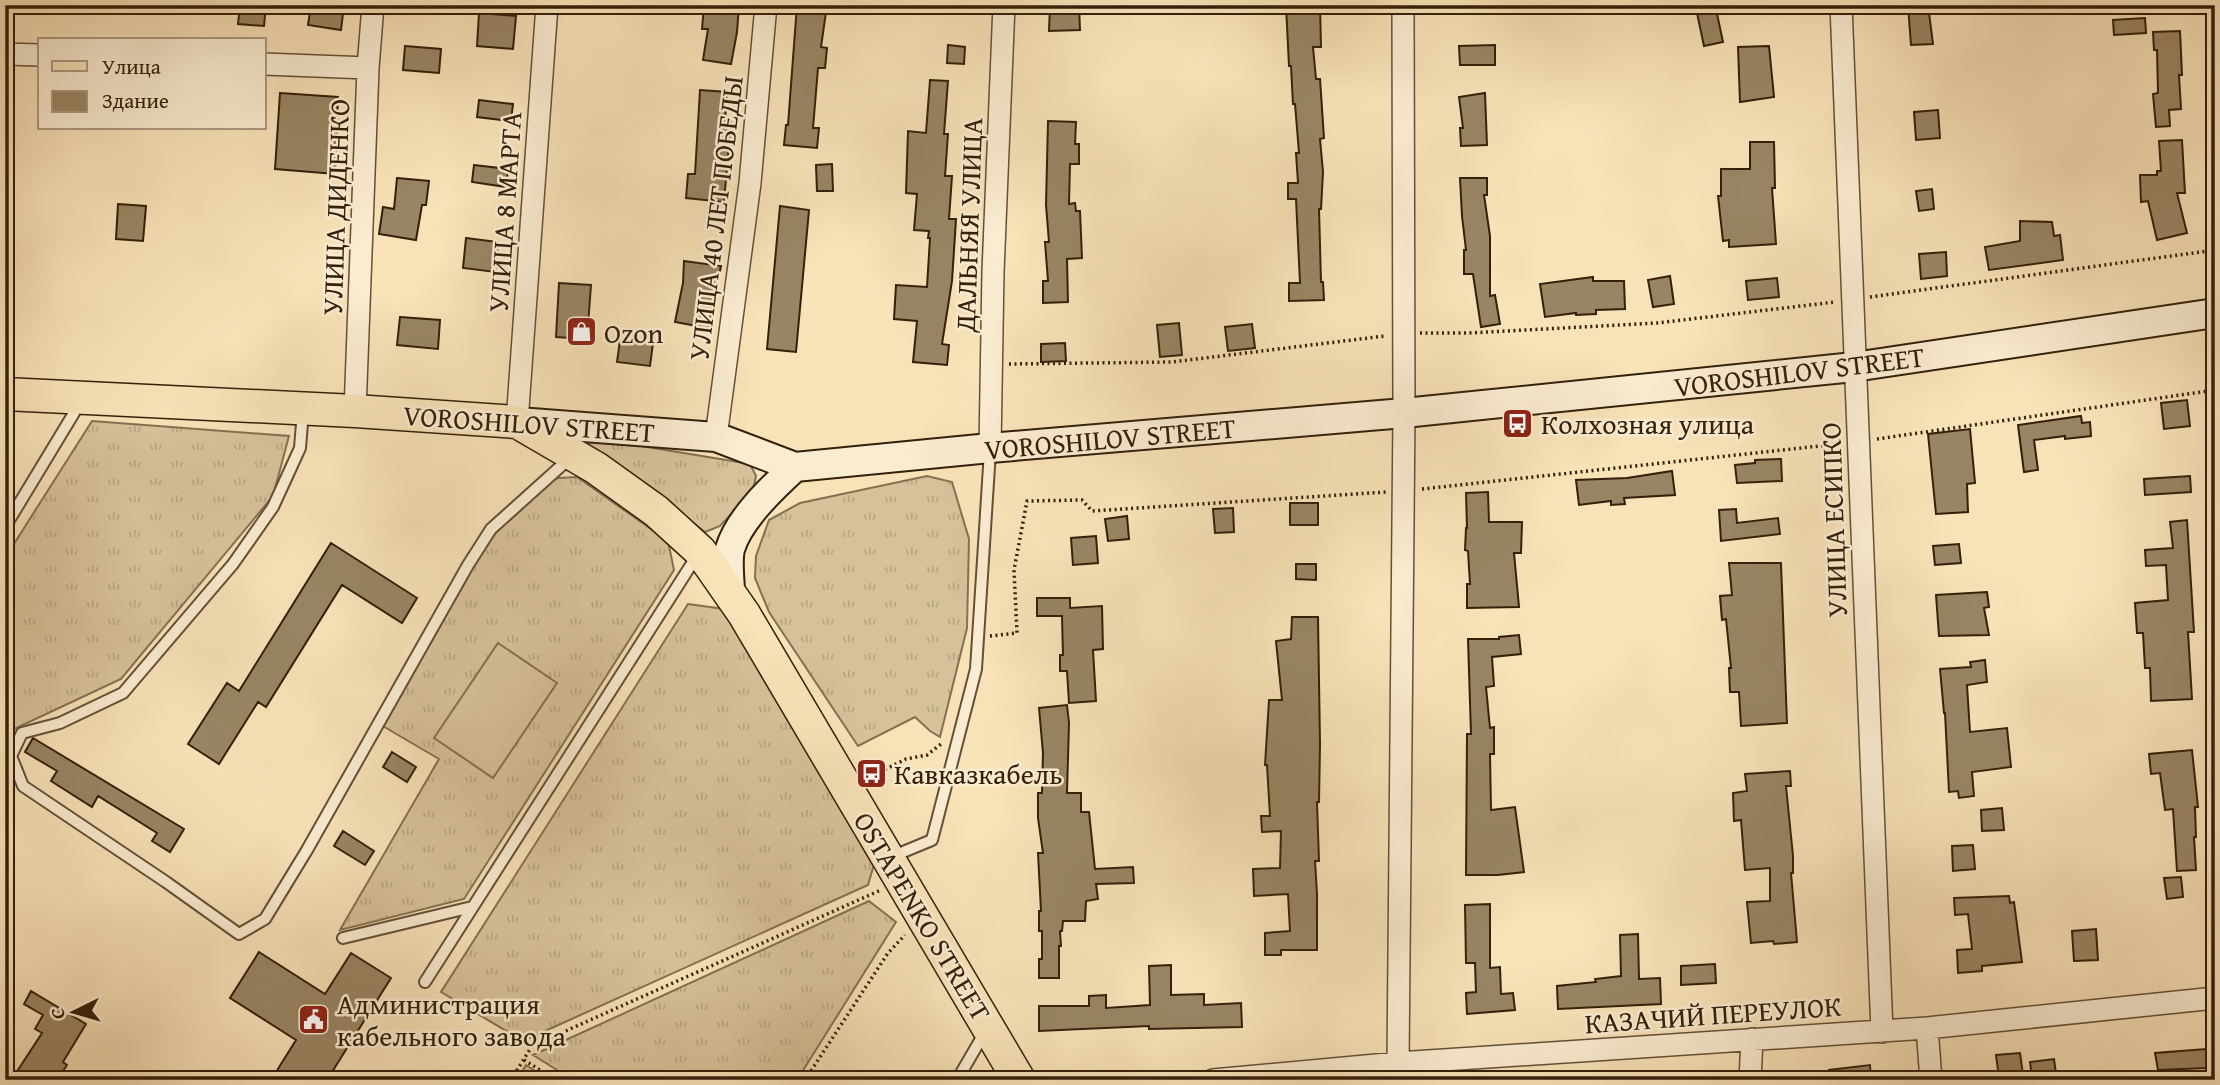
<svg xmlns="http://www.w3.org/2000/svg" width="2220" height="1085" viewBox="0 0 2220 1085" font-family="'Gentium Book Plus',serif">
<defs>
<pattern id="grass-tufts" width="24" height="20" patternUnits="userSpaceOnUse" patternTransform="scale(1.75)"><rect width="24" height="20" fill="#d7c19a"/><path d="M3 7l-1-3M5 7V3M7 7l1-3M15 17l-1-3M17 17v-4M19 17l1-3" fill="none" stroke="#b9a683"/></pattern>
</defs>
<rect width="100%" height="100%" fill="#f8e2b8"/>
<filter id="stains"><feTurbulence type="fractalNoise" baseFrequency=".00286" numOctaves="4"/><feColorMatrix values="0 0 0 0 .2 0 0 0 0 .09 0 0 0 0 .02 0 0 0 .5 -.17"/></filter>
<radialGradient id="worn" r=".72"><stop offset=".6" stop-color="#630" stop-opacity="0"/><stop offset="1" stop-color="#630" stop-opacity=".3"/></radialGradient>
<path fill="url(#grass-tufts)" stroke="#857052" stroke-width="2" d="M92,421L289,436L273,496L121,679L14,729L5,746V558Z
M599,439L750,464L756,476L753,491L720,526L705,532L588,445L592,441Z
M927,476L952,482L969,539L967,628L940,737L930,731L915,717L858,746L769,612L755,578L756,556L769,520L800,503Z
M577,477L668,541L674,570L464,899L340,930L439,759L381,725L488,541L542,485L558,478Z
M688,604L724,609L875,861L868,885L523,1041L441,992Z
M869,901L896,922L797,1080H573L533,1055Z
M526,1065L549,1080H517Z"/>
<path fill="#d7c19a" stroke="#857052" stroke-width="2" d="M498,643L557,683L493,778L434,738Z"/>
<path fill="#998564" stroke="#33200a" stroke-width="2" d="M240,5H266L264,26L238,24Z
M311,5H344L341,30L308,25Z
M704,5L739,6L737,32L731,64L703,60L708,29H702Z
M797,5H827L821,47L827,48L825,68H818L813,128H819L817,148L784,145L786,125H788Z
M1050,5H1079L1080,30L1049,31Z
M1286,5H1320L1321,47H1313L1316,79H1320L1324,138L1320,139L1323,172L1321,209H1319L1321,282H1323L1324,300L1289,301V283H1300L1296,199H1288V183H1298L1296,153H1299L1295,104H1293L1291,66H1289Z
M1908,5H1928L1933,44L1911,45Z
M1716,9L1723,42L1704,46L1697,13Z
M479,13L516,16L513,49L477,46Z
M2145,18L2146,33L2114,35L2113,20Z
M2180,31L2182,75H2179L2181,109L2169,110L2170,126L2156,127L2153,94L2158,93L2157,50H2154L2153,32Z
M948,45L965,47L964,64L947,63Z
M1495,45V65H1460L1459,46Z
M405,46L441,49L439,73L403,70Z
M1769,46L1774,97L1740,102L1738,47Z
M930,80L948,81L944,134H948L945,176H952L949,219H956L952,281L942,344L949,345L947,365L913,362L917,321L894,319L896,285L927,287L930,238H928L929,231L914,230L917,194L906,193L908,131L926,133Z
M700,90L727,92L725,121H731L724,202L686,198L688,174H695Z
M280,93L338,97L335,174L275,169Z
M1485,93L1487,145L1461,146L1460,128H1463L1459,97Z
M479,100L513,104L511,121L477,117Z
M1938,110L1940,138L1916,140L1914,112Z
M1048,121L1076,122L1075,144H1079V164H1070L1069,204L1075,203L1076,211H1080L1082,258L1067,259L1068,302L1043,303V281H1048L1045,242H1049L1046,205Z
M2182,140L2185,193H2177L2187,233L2157,240L2148,201L2141,202L2140,175H2157V171H2161L2159,141Z
M1750,142H1774L1775,188H1772L1776,244L1729,247V240L1723,241L1718,196H1721V169H1750Z
M832,164L833,191H817L816,165Z
M474,165L508,169L506,187L472,182Z
M397,178L429,181L426,205H422L416,240L379,234L383,207L394,209Z
M1460,178H1487V195H1484L1490,236V296L1495,295L1500,324L1481,327L1473,274H1464V250H1466L1462,216Z
M1932,189L1934,209L1919,211L1916,191Z
M118,204L146,206L143,241L116,239Z
M780,206L809,210L796,352L767,349Z
M2020,221L2052,222L2054,236L2060,235L2063,260L1989,270L1985,247L2020,241Z
M466,238L498,242L495,272L463,268Z
M1946,252L1947,276L1921,279L1919,254Z
M684,261L721,266L708,328L675,322L683,283Z
M1670,276L1674,304L1653,307L1648,280Z
M1593,277V281H1624L1625,309L1596,310V314L1576,315V313L1545,317L1540,284Z
M1777,278L1779,297L1748,300L1746,281Z
M559,283L591,285L587,339L556,337Z
M400,317L440,320L438,349L397,345Z
M1179,323L1182,355L1160,357L1157,325Z
M1252,324L1255,348L1228,351L1225,327Z
M620,340L653,343L650,366L617,362Z
M1065,343L1066,361L1041,362V344Z
M2187,400L2190,426L2164,429L2161,403Z
M2081,416L2082,423L2090,422L2091,436L2065,439V436L2034,440L2038,470L2024,472L2018,425Z
M1970,429L1975,483L1967,484L1968,512L1936,514L1928,434Z
M1781,459L1782,481L1737,483L1735,465L1755,463V460Z
M1672,471L1675,495L1624,498L1625,504L1611,505V501L1579,505L1576,480L1627,478Z
M2190,476L2191,492L2145,495L2144,479Z
M1488,492L1489,522H1522L1521,553H1514L1519,607L1467,608V584H1470L1468,551L1465,550L1466,528H1467L1466,493Z
M1290,503H1318V525H1290Z
M1233,508L1234,532L1215,533L1213,509Z
M1736,509L1737,523L1778,518L1780,534L1721,541L1719,510Z
M1127,516L1129,539L1108,541L1105,519Z
M2187,520L2194,632H2188L2192,699L2151,701L2150,668H2145L2143,633H2137L2135,603L2168,600L2166,565L2146,566L2145,550L2173,548L2170,522Z
M1096,536L1098,563L1073,565L1071,538Z
M331,543L417,598L402,623L342,585L266,707L258,702L219,764L188,744L227,683L239,691Z
M1959,544L1961,563L1935,565L1933,546Z
M1729,563H1781L1787,723L1741,726L1739,692H1730L1729,668H1731L1726,619L1722,620L1720,596L1732,595Z
M1296,564H1316V580L1296,579Z
M1987,592L1989,607L1984,608L1989,635L1939,636L1936,595Z
M1037,598H1070V608L1102,606L1103,649L1093,650L1096,701L1069,703L1067,671H1060V655H1063L1062,616H1037Z
M1292,617H1318L1320,744L1319,802H1317L1319,861H1315L1317,894V950H1281V955H1265V933L1290,931L1288,894L1254,896L1253,869L1280,868L1281,831L1262,832L1261,816H1270L1267,765H1265L1269,700H1282L1276,641L1291,639Z
M1519,635L1521,654L1492,657L1494,686L1486,687L1490,728L1494,727V754H1490L1491,810L1515,807L1524,872L1498,875H1466L1467,734H1471L1468,639H1499V637Z
M1985,660L1987,682L1967,685L1970,732L2007,728L2011,767L1972,772L1974,796L1959,798L1958,791L1949,792L1945,713H1944L1940,669L1971,667L1970,662Z
M1067,705L1069,723L1067,793H1081V812H1089L1095,869L1133,867L1134,883L1096,884L1098,899L1086,901L1085,921H1063L1062,931H1060L1061,946H1059V978H1039V959H1042V931H1039V911H1041L1038,853H1043L1038,818V793H1042L1043,753L1039,708Z
M33,738L184,829L170,852L152,841L157,833L98,796L92,807L51,781L57,771L25,752Z
M2192,750L2198,807H2195L2196,837H2194L2196,870L2177,871L2173,809L2165,810L2160,773L2151,774L2149,754Z
M392,752L416,767L407,782L383,767Z
M1790,771L1791,786H1786L1793,856V873H1791L1797,942L1774,944L1773,941L1751,943L1747,902L1770,901V868L1745,870L1741,820L1734,821L1733,793L1747,791L1745,774Z
M2002,808L2004,830L1982,831L1981,810Z
M343,831L374,851L365,865L334,846Z
M1973,845L1975,869L1953,871L1952,846Z
M2181,877L2183,897L2167,899L2164,878Z
M2009,896L2010,903L2014,902L2022,962L1982,966V971L1958,973L1957,950L1972,949L1968,914L1955,915L1954,898Z
M1490,904V968L1500,967L1501,994L1513,993L1515,1010L1467,1014L1466,993L1476,992L1475,963H1466L1465,905Z
M2096,929L2098,960L2074,961L2072,931Z
M1638,934L1639,979L1660,978L1661,1004L1558,1009L1557,986L1596,982L1595,979L1621,976L1620,935Z
M259,952L325,994L351,953L391,978L327,1080H271L296,1040L230,998Z
M1715,964L1716,983L1681,985V966Z
M1171,965V995L1204,994V1005L1241,1003L1242,1027L1149,1029V1026L1039,1031V1006H1089V996L1106,995V1008L1150,1005L1149,966Z
M31,991L86,1024L63,1062L67,1065L57,1080H27L16,1073L42,1033L35,1029L43,1015L24,1004Z
M2206,1049L2207,1068L2158,1070L2155,1053Z
M2020,1053L2023,1075L1999,1078L1996,1055Z
M2054,1059L2056,1074L2032,1077L2030,1062Z
M1870,1065L1871,1080H1829V1070Z"/>
<g fill="none" stroke-linecap="round" stroke-linejoin="round">
<defs>
<path id="lane" d="M303,411L300,448L273,507L233,564L123,693L60,723L22,733L11,756L23,786L166,882L239,934L265,919L307,850L468,565L491,529L570,458
M5,527L80,403
M891,857L932,840L976,669L990,451
M343,938L472,907
M425,982L698,554
M957,1080L985,1032"/>
<path id="street" d="M1841,5L1882,1032
M5,54L40,55
M264,64L368,68
M355,411L368,68L373,5
M517,422L547,5
M716,437L750,183L766,5
M990,448L993,272L1004,5
M1927,1028L1931,1080
M1398,1063L1404,413L1403,5
M1213,1080L1398,1063L1927,1028L2215,998
M1750,1080L1752,1039"/>
<path id="secondary" d="M518,422L716,437L795,467L990,448L1404,413L1854,367L2215,313
M730,594C730,580 727,563 730,549C739,519 772,488 795,467"/>
<path id="primary" d="M5,394L355,411L517,422L596,468L656,511L700,551L744,614L1019,1080"/>
</defs>
<use href="#lane" stroke="#645036" stroke-width="14"/>
<use href="#street" stroke="#645036" stroke-width="24"/>
<use href="#secondary" stroke="#33200a" stroke-width="32"/>
<use href="#primary" stroke="#33200a" stroke-width="35"/>
<path stroke="#33200a" stroke-width="3.5" stroke-dasharray="2 3.5" stroke-linecap="butt" d="M1870,297L2215,250
M1420,333H1469L1657,323L1835,302
M1009,364L1172,362L1385,336
M1877,439L2215,390
M1422,489L1838,444
M990,636L1017,633L1014,570L1027,501L1082,500L1092,511L1386,492
M880,772L906,759L927,755L941,744
M524,1060L556,1080
M511,1080L532,1046L881,890
M805,1080L888,953L905,935"/>
<use href="#lane" stroke="#faecd1" stroke-width="10"/>
<use href="#street" stroke="#faecd1" stroke-width="21"/>
<use href="#secondary" stroke="#faecd1" stroke-width="28"/>
<use href="#primary" stroke="#f8e2b8" stroke-width="32"/>
</g>
<defs>
<symbol id="shop-square" viewBox="-11 -11 22 22"><rect x="-9" y="-9" width="18" height="18" rx="4" fill="#8f2418" stroke="#faecd1"/><path d="M-5-2.5h2.3a2.7 3.5 0 0 1 5.4 0H5L5.5 6h-11ZM-1.5-2.5h3a1.5 2.3 0 0 0-3 0Z" fill="#fff"/></symbol>
<symbol id="bus-square" viewBox="-11 -11 22 22"><rect x="-9" y="-9" width="18" height="18" rx="4" fill="#8f2418" stroke="#faecd1"/><path d="M-5-6H5V4H4V6H2V4H-2V6H-4V4H-5ZM-3.5-4V0h7V-4ZM-3.5 1.2v1.5H-2V1.2ZM2 1.2v1.5H3.5V1.2Z" fill="#fff"/></symbol>
<symbol id="civic-square" viewBox="-11 -11 22 22"><rect x="-9" y="-9" width="18" height="18" rx="4" fill="#8f2418" stroke="#faecd1"/><path d="M-.6-6.5H3V-4.5H.6V-3L4-1V1h2V6H-6V1h2V-1L-.6-3ZM-1.2 2.5V6h2.4V2.5Z" fill="#fff"/></symbol>
</defs>
<g fill-rule="evenodd">
<use href="#shop-square" x="564" y="314" width="35" height="35"/>
<use href="#bus-square" x="1500" y="406" width="35" height="35"/>
<use href="#bus-square" x="854" y="756" width="35" height="35"/>
<use href="#civic-square" x="296" y="1002" width="35" height="35"/>
</g>
<g text-anchor="middle" dominant-baseline="central" stroke-width="5" stroke-linejoin="round" paint-order="stroke">
<g font-size="28" fill="#33200a" stroke="#faecd1">
<text transform="translate(335 207) rotate(-88)">УЛИЦА ДИДЕНКО</text>
<text transform="translate(504 212) rotate(-86)">УЛИЦА 8 МАРТА</text>
<text transform="translate(715 218) rotate(-83)">УЛИЦА 40 ЛЕТ ПОБЕДЫ</text>
<text transform="translate(968 225) rotate(-88)">ДАЛЬНЯЯ УЛИЦА</text>
<text transform="translate(1799 371) rotate(-7)">VOROSHILOV STREET</text>
<text transform="translate(529 423) rotate(4)">VOROSHILOV STREET</text>
<text transform="translate(1110 438) rotate(-5)">VOROSHILOV STREET</text>
<text transform="translate(1833 520) rotate(-92)">УЛИЦА ЕСИПКО</text>
<text transform="translate(923 916) rotate(59)">OSTAPENKO STREET</text>
<text transform="translate(1713 1014) rotate(-4)">КАЗАЧИЙ ПЕРЕУЛОК</text>
</g>
<g font-size="28" fill="#33200a" stroke="#faecd1" text-anchor="start">
<text x="604" y="332">Ozon</text>
<text x="1541" y="423">Колхозная улица</text>
<text x="894" y="773">Кавказкабель</text>
<text x="337" y="1003">Администрация<tspan x="337" dy="32">кабельного завода</tspan></text>
</g>
</g>
<rect width="2220" height="1085" fill="none" stroke="#f8e2b8" stroke-width="28"/>
<rect x="7" y="7" width="2206" height="1071" fill="none" stroke="#33200a" stroke-width="3.5"/>
<rect x="14" y="14" width="2192" height="1057" fill="none" stroke="#33200a" stroke-width="2"/>
<rect x="38" y="38" width="228" height="91" fill="#faecd1" stroke="#aa9a81" stroke-width="2"/>
<rect x="52" y="61" width="35" height="10" fill="#f8e2b8" stroke="#aa9a81" stroke-width="2"/>
<text x="102" y="74" font-size="21" fill="#33200a">Улица</text>
<rect x="52" y="91" width="35" height="21" fill="#998564" stroke="#aa9a81" stroke-width="2"/>
<text x="102" y="108" font-size="21" fill="#33200a">Здание</text>
<g transform="translate(74 1012) rotate(265)" stroke="#faecd1" stroke-width="5" paint-order="stroke">
<path d="M0-5L12 26L0 18L-12 26Z" fill="#33200a"/>
<text y="-10" font-size="19" font-weight="bold" text-anchor="middle" fill="#33200a">С</text>
</g>
<rect width="100%" height="100%" filter="url(#stains)"/>
<rect width="100%" height="100%" fill="url(#worn)"/>
</svg>
